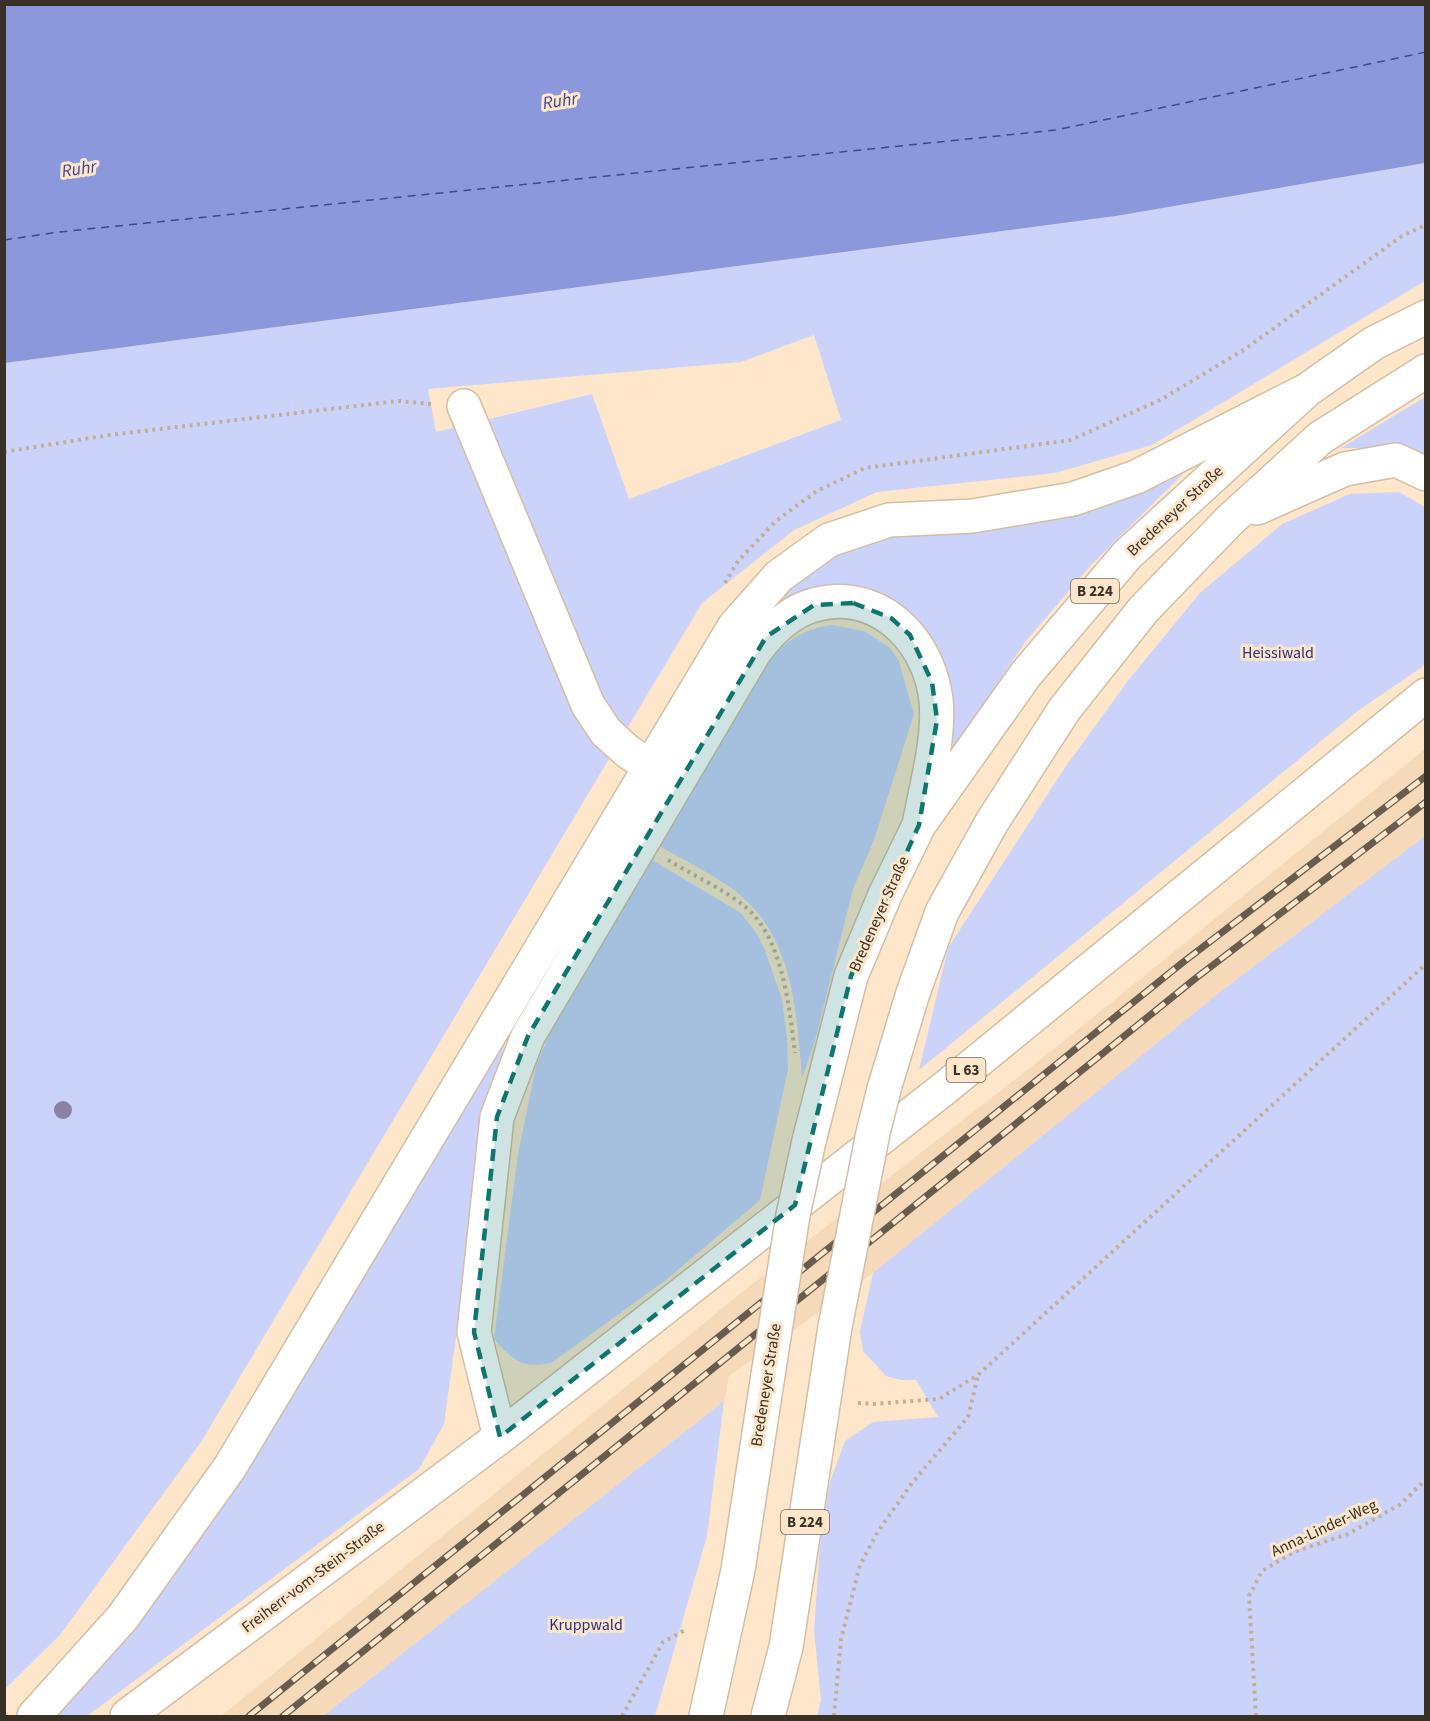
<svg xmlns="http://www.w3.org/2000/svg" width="1430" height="1721" viewBox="0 0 1430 1721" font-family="'Source Sans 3',sans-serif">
<rect width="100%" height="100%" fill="#fee6cb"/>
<path fill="#f5d9b8" d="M1425,749V836L1220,992L873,1273L729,1376L724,1401L323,1716H221L746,1289L1050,1052Z"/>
<path fill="#cbd3fa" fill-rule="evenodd" d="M1425,163V281L1152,445L1055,473L877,492L794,530L702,603L201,1442L60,1635L5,1689V363L1116,216ZM814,335L841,420L629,499L592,394L436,432L428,389L741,362Z
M1425,397V458L1402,448H1341Z
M1188,469L1092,564L1026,641L941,767L945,742L882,599L757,632L771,600L795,579L867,537L1082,508Z
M1399,492L1425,507L1426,662L1422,667L1359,710L919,1070L948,948L1064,769L1130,678L1200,593L1282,524L1350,494Z
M832,625L864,631L889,647L898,659L914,714L874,840L853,889L815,1041L802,1078C796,1005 793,930 727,885C704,870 679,857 655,844L770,658C788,640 806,628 832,625Z
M1425,836V1716H817L821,1700L814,1631L821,1531L830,1482L845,1441L873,1422L938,1417L916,1380H901L886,1376L863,1351L860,1331L873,1273L1220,992Z
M647,857L741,913L757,934L764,948L782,999L787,1038L788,1069L760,1200L666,1280L551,1363C521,1369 513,1360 494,1339L518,1154L536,1066L547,1040L590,954Z
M506,1038L487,1114L444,1424L419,1469L87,1716H53L125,1640L216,1517Z
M724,1401L707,1536L655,1716H323Z"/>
<path fill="#8c98dc" d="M4,5H1425V163L1116,216L5,363Z"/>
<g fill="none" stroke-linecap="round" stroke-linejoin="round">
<path stroke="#3f4696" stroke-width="1.5" stroke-dasharray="8 6" stroke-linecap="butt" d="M4,240L59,232L1056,130L1426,52"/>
<defs>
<path id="minor" d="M464,406L588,705L606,732L627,751L673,782"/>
<path id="major" d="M1257,508L1345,469L1396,460L1426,474
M884,1089L913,993L942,912L992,822L1064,710L1144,609L1230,520L1320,438L1426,371
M809,1141L851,976L885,895L919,825L1026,674L1127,555L1307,390L1374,343L1426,317
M500,1437L474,1332L497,1117L528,1036L754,653C769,632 788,612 814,605C875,588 925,635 935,693C942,730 926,787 919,825
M34,1716L123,1617L230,1467L734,627L779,576L829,540L889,520L973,516L1073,499L1136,477L1307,390
M127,1716L500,1437L946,1087L1426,695
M706,1716L738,1570L768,1375
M768,1716L786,1647L835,1327"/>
</defs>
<use href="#minor" stroke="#d4bea4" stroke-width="36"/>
<use href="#major" stroke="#d4bea4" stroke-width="36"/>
<path stroke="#c3af99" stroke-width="4" stroke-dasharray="3 4.5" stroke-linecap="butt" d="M4,452L109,435L398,401L432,404
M725,583L738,561L776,521L817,491L865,468L1071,440L1162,399L1245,349L1402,236L1426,225
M668,860C691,874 723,889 743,905C783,936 789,1006 795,1053
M858,1403L873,1404L939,1399L978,1375L1426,964
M622,1716L663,1642L687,1629
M834,1716L841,1639L860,1565L877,1533L912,1483L968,1417L978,1376
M1256,1716L1249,1596L1262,1571L1294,1552L1348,1534L1401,1504L1426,1479"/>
<use href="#minor" stroke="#fff" stroke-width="33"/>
<use href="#major" stroke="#fff" stroke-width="33"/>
<defs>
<path id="rail" d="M249,1716L1182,963L1426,776
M283,1716L1196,978L1426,802"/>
</defs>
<use href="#rail" stroke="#685c4e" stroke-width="7"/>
<use href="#rail" stroke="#fee6cb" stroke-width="4.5" stroke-dasharray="14" stroke-linecap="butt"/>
<defs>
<path id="major-bridge" d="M835,1327L873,1133L884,1089
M768,1375L793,1215L809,1141"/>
</defs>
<use href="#major-bridge" stroke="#d4bea4" stroke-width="36" stroke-linecap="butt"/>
<use href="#major-bridge" stroke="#fff" stroke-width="33"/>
</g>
<circle fill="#8a82a1" cx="63" cy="1110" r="9"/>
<path fill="#0f766e" fill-opacity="0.2" stroke="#0f766e" stroke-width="4.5" stroke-dasharray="12 8" stroke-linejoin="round" d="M853,603L891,618L910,635L932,682L937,720L919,825L851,976L795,1205L500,1437L474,1332L497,1117L528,1036L766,637L814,605Z"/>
<g text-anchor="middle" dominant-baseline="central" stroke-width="6" stroke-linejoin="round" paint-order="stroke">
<g fill="#fee6cb" stroke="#746758" stroke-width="1.5">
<rect x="1071" y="579" width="48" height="24" rx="4.5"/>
<rect x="946.5" y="1058" width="39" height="24" rx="4.5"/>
<rect x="781" y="1510" width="48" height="24" rx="4.5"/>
</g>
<g font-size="15" font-weight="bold" fill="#393126">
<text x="1095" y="591">B 224</text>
<text x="966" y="1070">L 63</text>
<text x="805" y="1522">B 224</text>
</g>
<g font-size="16" fill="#393126" stroke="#fee6cb">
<text transform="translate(1175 511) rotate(-43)">Bredeneyer Straße</text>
<text transform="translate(879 914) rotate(-66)">Bredeneyer Straße</text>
<text transform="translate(766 1385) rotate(-81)">Bredeneyer Straße</text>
<text transform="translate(1324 1528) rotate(-25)">Anna-Linder-Weg</text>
<text transform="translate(313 1577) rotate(-37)">Freiherr-vom-Stein-Straße</text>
</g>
<g font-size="16" fill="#2c307e" stroke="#fee6cb">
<text x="1278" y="653">Heissiwald</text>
<text x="586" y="1625">Kruppwald</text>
</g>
<g font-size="18" font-style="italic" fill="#3f4696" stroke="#fee6cb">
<text transform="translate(560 101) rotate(-8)">Ruhr</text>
<text transform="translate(79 169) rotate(-8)">Ruhr</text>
</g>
</g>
<rect width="1430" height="1721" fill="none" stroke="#393126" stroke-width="12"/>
</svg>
